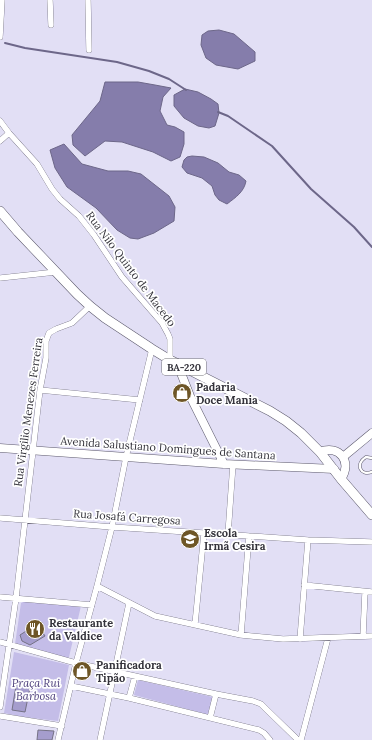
<svg xmlns="http://www.w3.org/2000/svg" width="372" height="740" viewBox="0 0 372 740" font-family="Lora,serif">
<rect width="100%" height="100%" fill="#e2dff5"/>
<path fill="#c4bde8" d="M27,600L81,606L69,657L66,659L15,644L21,603Z
M14,652L69,665L58,721L23,717L4,713Z
M138,680L213,697L209,715L134,695Z"/>
<path fill="#857dab" stroke="#6d6789" d="M219,30L234,34L255,52V61L238,69L216,65L206,58L201,45L202,35L208,31Z
M105,82H138L155,85L171,88L163,97L160,111L167,125L175,127L184,132V144L180,157L171,161L153,152L122,142L105,141L85,156L73,145L72,135L100,101Z
M185,89L198,92L211,99L218,104L219,113L215,126L209,128L198,126L184,118L174,106V95Z
M64,144L82,164L108,171H128L141,174L169,196L175,207L174,221L154,233L138,239L130,238L117,230L96,208L67,187L55,168L50,150Z
M192,156L204,157L218,163L229,172L239,175L246,181C244,192 236,197 227,204L219,200L215,195L212,186L202,178L187,173L182,167L184,160L187,157Z"/>
<g fill="none" stroke-linecap="round" stroke-linejoin="round">
<path stroke="#6d6789" stroke-width="2" d="M5,43L25,48L117,62L149,71L169,79L186,90
M218,112L228,116L272,146L311,189L354,227L372,247"/>
</g>
<path fill="#a59dcd" stroke="#747184" d="M37,624L45,636L30,645L22,641L20,635Z
M17,680L31,683L25,712L12,710Z
M38,730L54,731L52,740H37Z"/>
<g fill="none" stroke-linecap="round" stroke-linejoin="round">
<defs>
<path id="lane" d="M372,458L366,457C355,464 360,476 372,472"/>
<path id="street" d="M50,0L51,25
M88,0L89,50
M0,37L2,0
M0,121L9,133L37,164L52,189L60,199L79,216L94,235L122,277L162,323L168,334L170,339V360
M0,141L9,133
M0,278L56,272
M40,390L140,400
M0,518L112,527L249,536L308,540L372,542
M228,534L233,464
M304,585L372,592
M97,586L155,616L241,635L283,639L372,636
M0,597L92,605
M195,624L204,533
M241,635L249,536
M363,636L365,592
M300,639L308,540
M0,642L76,663L216,694L253,701L261,704L266,709L298,740
M71,686L129,698L259,730L264,733L270,740
M129,698L135,676
M0,707L16,598L40,390L46,358V341L49,333L56,329L72,323L90,306
M0,716L62,726
M210,718L216,694
M58,740L76,663L97,586L112,527L126,457L152,349
M100,740L129,603
M301,740L328,638"/>
<path id="secondary" d="M177,363L190,396L224,464
M0,448L224,464L334,469
M320,452C339,444 353,462 341,479
M343,457L372,433"/>
<path id="primary" d="M0,211L18,232L77,294L90,306L105,318L152,349L170,360L270,411L286,421L301,433L320,452L341,479L372,515"/>
</defs>
<use href="#lane" stroke="#5c596c" stroke-width="3.5"/>
<use href="#street" stroke="#5c596c" stroke-width="6"/>
<use href="#secondary" stroke="#5c596c" stroke-width="9"/>
<use href="#primary" stroke="#5c596c" stroke-width="10"/>
<use href="#lane" stroke="#fff" stroke-width="2.5"/>
<use href="#street" stroke="#fff" stroke-width="5.5"/>
<use href="#secondary" stroke="#fff" stroke-width="8"/>
<use href="#primary" stroke="#fff" stroke-width="9"/>
</g>
<defs>
<symbol id="shop-disc" viewBox="-11 -11 22 22"><circle r="9.5" fill="#6e5627" stroke="#fff"/><path d="M-5-2.5h2.3a2.7 3.5 0 0 1 5.4 0H5L5.5 6h-11ZM-1.5-2.5h3a1.5 2.3 0 0 0-3 0Z" fill="#fff"/></symbol>
<symbol id="school-disc" viewBox="-11 -11 22 22"><circle r="9.5" fill="#6e5627" stroke="#fff"/><path d="M0-5L7-2L0 1L-7-2ZM-4 1L0 2.5L4 1V4Q0 6-4 4Z" fill="#fff"/></symbol>
<symbol id="restaurant-disc" viewBox="-11 -11 22 22"><circle r="9.5" fill="#6e5627" stroke="#fff"/><path d="M-5-6h1v4h1v-4h1v4h1v-4h1v5L-1.5 .5V6h-2V.5L-5-1ZM5-6V6H3V1.5H1.5Q1.5-4 5-6Z" fill="#fff"/></symbol>
</defs>
<g fill-rule="evenodd">
<use href="#shop-disc" x="171" y="382" width="22" height="22"/>
<use href="#school-disc" x="179" y="528" width="22" height="22"/>
<use href="#restaurant-disc" x="24" y="618" width="22" height="22"/>
<use href="#shop-disc" x="71" y="660" width="22" height="22"/>
</g>
<g text-anchor="middle" dominant-baseline="central" stroke-width="3.5" stroke-linejoin="round" paint-order="stroke">
<rect fill="#fff" stroke="#717076" stroke-width="1" x="162" y="359" width="44" height="16" rx="3"/>
<g font-size="10" font-weight="bold" fill="#34333b">
<text x="184" y="367">BA-220</text>
</g>
<g font-size="11" fill="#34333b" stroke="#fff">
<text transform="translate(131 269) rotate(53)">Rua Nilo Quinto de Macedo</text>
<text transform="translate(28 412) rotate(-82)">Rua Virgilio Menezes Ferreira</text>
<text transform="translate(168 448) rotate(4)">Avenida Salustiano Domingues de Santana</text>
<text transform="translate(127 517) rotate(4)">Rua Josafá Carregosa</text>
</g>
<g font-size="11" font-weight="bold" fill="#34333b" stroke="#fff" text-anchor="start">
<text x="196" y="387">Padaria<tspan x="196" dy="13">Doce Mania</tspan></text>
<text x="204" y="533">Escola<tspan x="204" dy="13">Irmã Cesira</tspan></text>
<text x="49" y="623">Restaurante<tspan x="49" dy="13">da Valdice</tspan></text>
<text x="96" y="665">Panificadora<tspan x="96" dy="13">Tipão</tspan></text>
</g>
<g font-size="11" font-style="italic" fill="#4b3d7a" stroke="#fff">
<text x="36" y="683">Praça Rui<tspan x="36" dy="13">Barbosa</tspan></text>
</g>
</g>
</svg>
